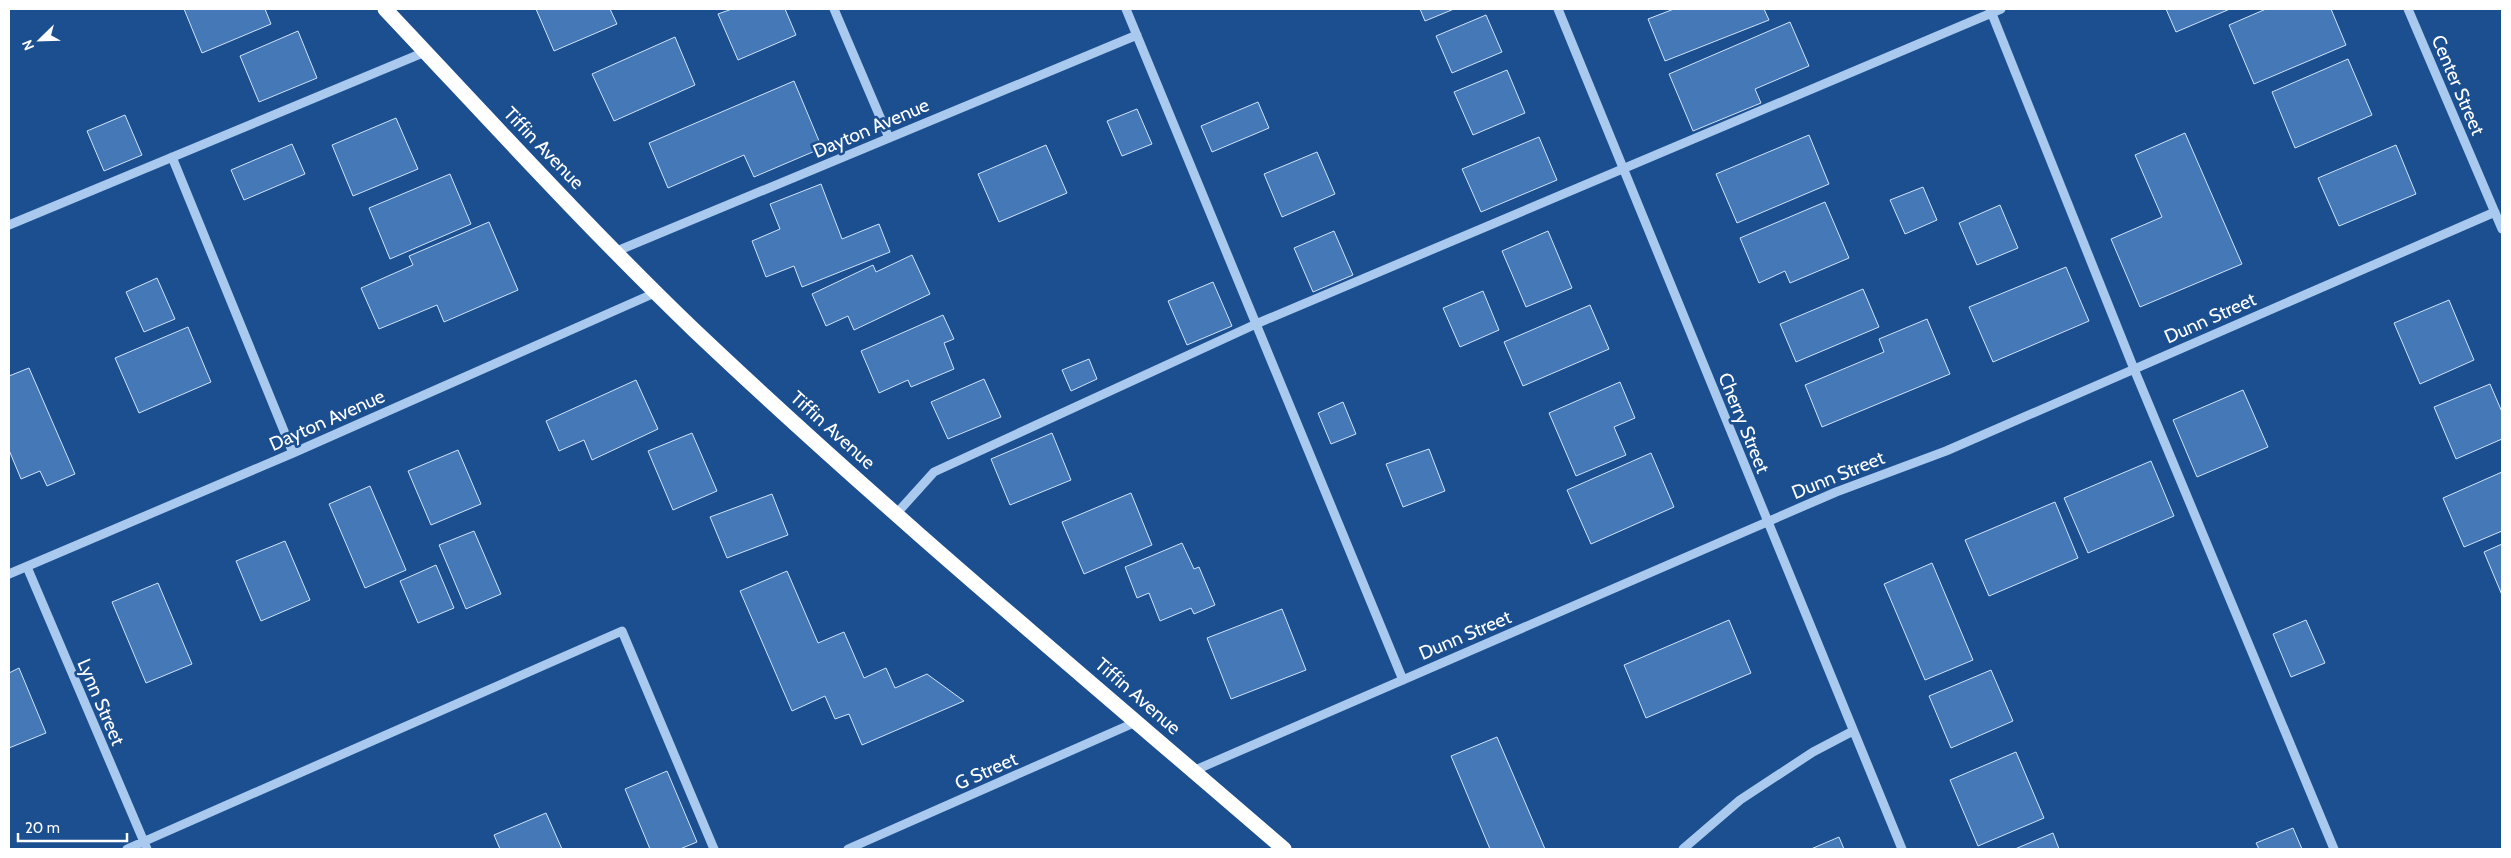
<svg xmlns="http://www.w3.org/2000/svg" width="2511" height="858" viewBox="0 0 2511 858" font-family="Cabin,sans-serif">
<rect width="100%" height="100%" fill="#1b4f8f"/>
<path fill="#4478b7" stroke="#cfe3fa" d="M184,9H265L271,24L202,53Z
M536,9H610L617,24L554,51Z
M732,9H785L796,35L738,60L718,14Z
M1420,9H1454L1425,21Z
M1674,9H1764L1769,20L1665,61L1648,19Z
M2166,9H2230L2176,32Z
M2266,9H2331L2346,45L2254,84L2229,25Z
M1486,15L1502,52L1452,73L1436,36Z
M1790,22L1809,66L1755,89L1761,103L1693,131L1669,74Z
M298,31L317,78L259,102L240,56Z
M675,37L695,85L614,121L592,74Z
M2348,59L2372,115L2295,148L2272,92Z
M1507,70L1525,113L1473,135L1454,92Z
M794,81L822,148L754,177L744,155L668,188L649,143Z
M1258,102L1269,128L1212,152L1201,126Z
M1137,109L1152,144L1122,156L1107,121Z
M125,115L142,155L104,171L87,131Z
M396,118L418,169L353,196L332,145Z
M2185,133L2242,264L2140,307L2111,239L2162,217L2135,155Z
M1809,135L1829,184L1737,223L1716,174Z
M1539,137L1557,180L1481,212L1462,169Z
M292,144L305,174L244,200L231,170Z
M1046,145L1067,193L999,222L978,174Z
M2396,145L2416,194L2339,226L2318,178Z
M1317,152L1335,194L1282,217L1264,174Z
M450,174L471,224L390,259L369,208Z
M821,184L842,239L879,224L890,252L802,287L794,266L766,277L752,241L780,229L770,204Z
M1923,187L1937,220L1905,234L1890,200Z
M1825,202L1849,258L1790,283L1785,271L1759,283L1740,238Z
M2000,205L2018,248L1977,265L1959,223Z
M489,222L518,290L444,322L437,305L379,329L361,288L413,265L409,256Z
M1334,231L1353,275L1313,292L1294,248Z
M1548,231L1572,288L1526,307L1502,251Z
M912,255L930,294L854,330L848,316L826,326L812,294L873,265L876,272Z
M2066,267L2089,321L1993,362L1969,307Z
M157,278L175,319L144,332L126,292Z
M1213,282L1232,326L1187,345L1168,301Z
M1863,289L1879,327L1796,362L1780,324Z
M1483,291L1499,330L1460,347L1443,308Z
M2449,300L2474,360L2420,384L2394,323Z
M1590,305L1609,349L1523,386L1504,342Z
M943,315L954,339L944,343L954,369L911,387L908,380L879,393L861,351Z
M1927,319L1950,374L1822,427L1805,385L1884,352L1879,339Z
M188,327L211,382L139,413L115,358Z
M1089,359L1097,379L1071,391L1062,370Z
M29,368L75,474L47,486L40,471L21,479L9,450V376Z
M984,379L1001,417L948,439L931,402Z
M636,380L658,429L592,460L584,440L559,451L546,421Z
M1620,382L1635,418L1614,427L1626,455L1576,476L1549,413Z
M2490,384L2502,412V439L2456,459L2434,407Z
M2243,390L2268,447L2197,477L2173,420Z
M1343,402L1356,434L1331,444L1318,413Z
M692,433L717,491L673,510L648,451Z
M1052,433L1071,480L1010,505L991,459Z
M1429,449L1445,491L1403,507L1386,464Z
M458,450L481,504L431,525L408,471Z
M1651,453L1674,507L1591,544L1567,490Z
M2151,461L2174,516L2088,553L2064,498Z
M2502,472V531L2464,547L2443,498Z
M370,486L406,570L365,588L329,504Z
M1131,493L1152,545L1084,574L1062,522Z
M772,494L788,535L727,558L710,517Z
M2055,502L2078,558L1989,596L1965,540Z
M474,531L501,594L466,609L439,545Z
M285,541L310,600L261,621L236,561Z
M1182,543L1194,569L1199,567L1215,605L1194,614L1191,608L1160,621L1149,593L1137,598L1125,567Z
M2502,544V595L2484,552Z
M1932,563L1973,660L1925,680L1884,584Z
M436,565L454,608L418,623L400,581Z
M787,571L818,643L844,632L864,678L886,668L895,688L927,674L964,701L862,745L849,714L835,719L825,696L792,711L740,591Z
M158,583L192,664L146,683L112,602Z
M1282,609L1306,670L1231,699L1207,638Z
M1729,620L1751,673L1646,718L1624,665Z
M2306,620L2325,663L2291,677L2273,634Z
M19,668L46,733L9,748V673Z
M1991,670L2013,721L1951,748L1929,696Z
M1497,737L1545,849H1490L1451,756Z
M2016,752L2044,818L1978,846L1950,780Z
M667,771L697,842L680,849H650L625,789Z
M546,813L562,849H500L494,835Z
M2293,828L2302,849H2259L2256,843Z
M2053,833L2059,849H2015Z
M1839,837L1844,849H1811Z"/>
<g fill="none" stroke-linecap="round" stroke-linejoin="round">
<path stroke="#a9c9ee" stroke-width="9" d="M834,9L889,138
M1126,9L1403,680
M1558,9L1902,849
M1990,9L2134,369L2334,849
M2408,9L2502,229
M172,157L293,453
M9,225L425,52
M617,251L1137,35
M897,513L934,472L1256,324L2001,9
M27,567L147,849
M9,574L293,453L657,292
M1193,771L1836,492L1946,451L2495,212
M127,849L622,631L714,849
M848,849L1136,722
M1683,849L1740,800L1813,752L1853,731"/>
<path stroke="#fff" stroke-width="15" d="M385,9C487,117 587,227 694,330C884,510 1086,678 1284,849"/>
</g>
<g text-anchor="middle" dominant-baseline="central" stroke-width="5" stroke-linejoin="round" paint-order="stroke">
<g font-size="19" fill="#fff" stroke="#1b4f8f">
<text transform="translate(2458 85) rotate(67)">Center Street</text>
<text transform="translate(871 128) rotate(-23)">Dayton Avenue</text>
<text transform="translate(544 148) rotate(46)">Tiffin Avenue</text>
<text transform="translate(2210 318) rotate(-24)">Dunn Street</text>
<text transform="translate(327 420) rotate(-24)">Dayton Avenue</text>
<text transform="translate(1744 423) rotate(68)">Cherry Street</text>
<text transform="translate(833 430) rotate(42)">Tiffin Avenue</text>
<text transform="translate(1838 475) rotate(-22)">Dunn Street</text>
<text transform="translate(1465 635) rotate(-23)">Dunn Street</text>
<text transform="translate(1138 696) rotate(41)">Tiffin Avenue</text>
<text transform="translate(101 702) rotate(67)">Lynn Street</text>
<text transform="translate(986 771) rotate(-24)">G Street</text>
</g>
</g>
<rect width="2511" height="858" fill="none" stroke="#ffffff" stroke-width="20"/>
<g transform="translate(40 40) rotate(247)" stroke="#1b4f8f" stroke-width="4" paint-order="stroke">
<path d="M0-4L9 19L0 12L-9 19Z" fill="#ffffff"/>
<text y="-8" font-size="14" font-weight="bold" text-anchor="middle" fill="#ffffff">N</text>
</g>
<path d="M18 833v8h109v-8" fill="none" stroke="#ffffff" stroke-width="2.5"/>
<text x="25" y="833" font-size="15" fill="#ffffff" stroke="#1b4f8f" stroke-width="4" paint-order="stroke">20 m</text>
</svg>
